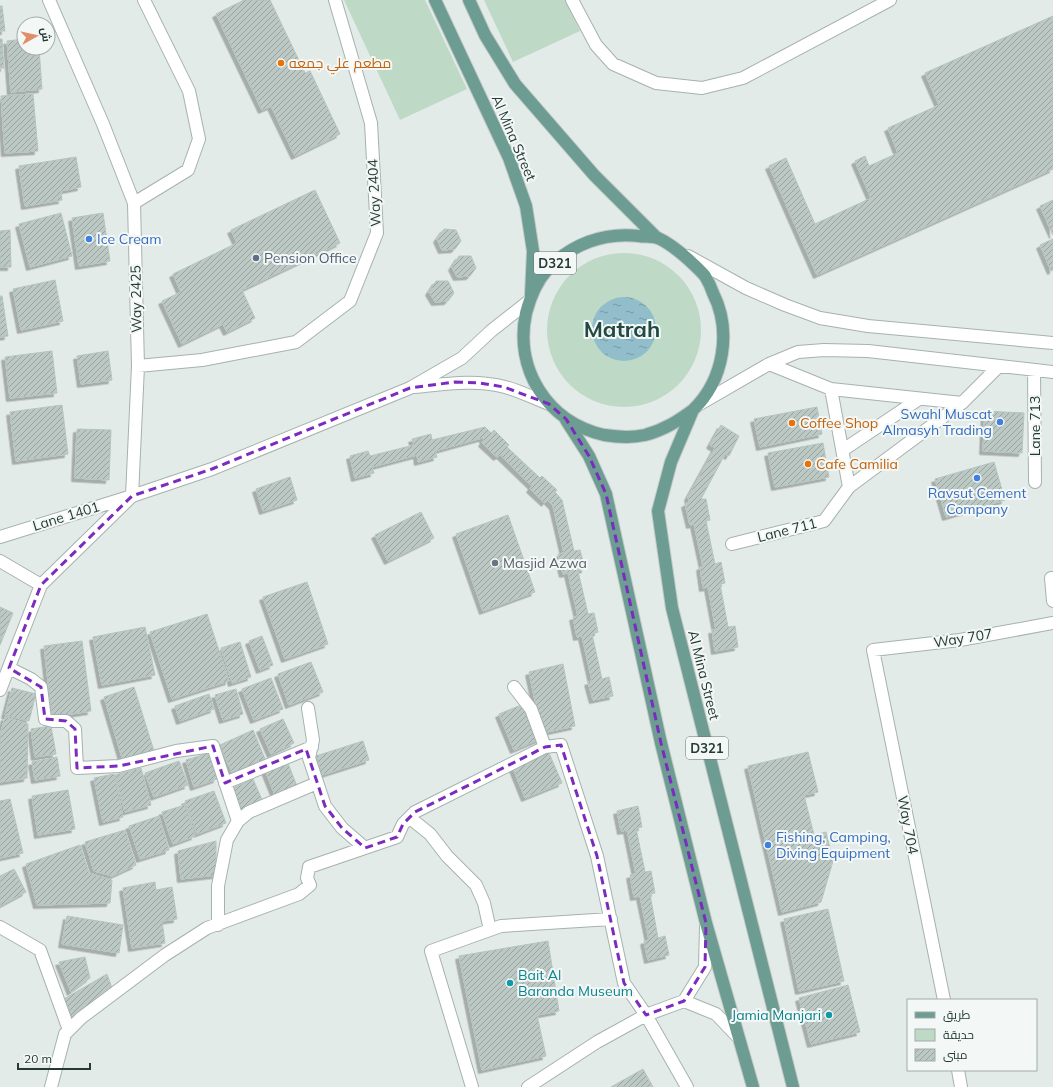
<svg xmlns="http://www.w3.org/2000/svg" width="1053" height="1087" viewBox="0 0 1053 1087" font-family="Mulish,Cairo,sans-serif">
<defs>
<pattern id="water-ripples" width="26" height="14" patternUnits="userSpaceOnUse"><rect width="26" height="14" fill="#91beca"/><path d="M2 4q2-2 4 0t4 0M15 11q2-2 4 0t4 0" fill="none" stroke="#769ba5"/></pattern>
<pattern id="building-hatch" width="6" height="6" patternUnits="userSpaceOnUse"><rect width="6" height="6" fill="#bbc8c4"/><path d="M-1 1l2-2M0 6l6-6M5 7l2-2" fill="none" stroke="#98a3a0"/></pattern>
<filter id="shadow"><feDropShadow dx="-3.5" dy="3.5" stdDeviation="0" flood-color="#0004"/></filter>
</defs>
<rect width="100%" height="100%" fill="#e3ebe8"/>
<path fill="#bedac7" d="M344,0H425L467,89L400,120Z
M484,0H565L580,31L513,62Z
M547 330a77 77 0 1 1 154 0a77 77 0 1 1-154 0Z"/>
<path fill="url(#water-ripples)" d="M592 329a32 32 0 1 1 64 0a32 32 0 1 1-64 0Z"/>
<path fill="url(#building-hatch)" stroke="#b6c4bf" filter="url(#shadow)" d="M244,0H270L305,73L310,71L340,134L295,156L271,106L262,110L216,14Z
M0,6H2L5,31H0Z
M1053,16V169L817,275L769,166L786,158L815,224L871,198L855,161L865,156L869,166L898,153L888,128L939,105L925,73Z
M0,39H2L4,68H0Z
M24,39V48H39L42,89L11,92L7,41Z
M33,94L38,151L5,153L1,96Z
M76,157L81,187L61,191L62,200L25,206L19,166Z
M315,190L340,243L242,290L255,318L227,332L223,324L182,344L162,301L181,292L173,274L237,243L231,230Z
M1053,200V235L1040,206Z
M61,213L72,256L30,267L19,224Z
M103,213L110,261L79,266L72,218Z
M444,229L456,230L461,241L455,249L442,250L437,239Z
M10,230L11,267H0V231Z
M1053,239V270L1051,271L1040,245Z
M459,256H471L476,268L470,276L457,277L452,267Z
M55,280L63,321L21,330L13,289Z
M436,281H448L454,293L448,301L435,302L429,292Z
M0,296H2L8,336L0,337Z
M52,351L57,393L10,398L5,357Z
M108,351L112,380L81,384L77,356Z
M62,405L68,454L16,461L10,412Z
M817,407L822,434L760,447L754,419Z
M985,411L1024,413L1022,453L983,451Z
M721,425L739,436L729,456L725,454L701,499H706L710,520L706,521L715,564L721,562L725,583L720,584L728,627L735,626L738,647L715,651L712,630H716L708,587L703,588L700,567L703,566L694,524L690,525L685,504L689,502L688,497L715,448L710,445Z
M485,427L491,433L494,430L509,445L507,447L540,478L542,476L557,490L555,492L562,500L574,551L580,550L585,569L578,571L588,614L594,613L598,632L592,634L602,679L609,677L613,696L593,700L588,682L592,681L582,636L577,637L573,617L578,616L568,573L563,574L558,554L564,553L553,506L547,500L545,503L530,489L532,486L500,455L497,457L482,443L484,440L482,438L435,451L437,457L418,462L417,455L372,467L374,473L355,478L350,456L368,451L370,456L414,445L412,439L431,434L432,440Z
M77,429L111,430L109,480L75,478Z
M823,443L829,477L775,487L768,453Z
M994,462L1005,500L946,517L935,479Z
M290,477L297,500L263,511L256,489Z
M421,512L434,538L388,561L375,535Z
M508,515L535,592L483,611L456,534Z
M307,582L328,644L285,659L263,597Z
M0,607L13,613L0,645Z
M207,614L229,681L172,699L150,632Z
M145,627L155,675L102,685L93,637Z
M262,636L273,665L260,670L249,641Z
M82,641L91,711L52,717L44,646Z
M240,642L251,677L232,683L221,648Z
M311,662L323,692L289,705L278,674Z
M563,664L575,726L542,733L529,672Z
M271,678L283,709L254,720L242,689Z
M134,687L154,751L123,761L104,697Z
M12,688L36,694L29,721L5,715Z
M236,689L243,714L223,720L215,695Z
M209,694L214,709L180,721L175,706Z
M526,703L540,739L514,750L499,714Z
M5,717L28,724L27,778L0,782V736Z
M283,719L294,743L271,754L260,729Z
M51,726L56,754L35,757L31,729Z
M253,730L265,759L232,773L220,745Z
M363,741L369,760L322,775L316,756Z
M808,752L818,792L804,795L814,835L826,832L833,861L821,902L782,912L748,766Z
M209,753L217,779L194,787L186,760Z
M549,753L562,783L525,798L513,768Z
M57,757L60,776L35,780L32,762Z
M179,761L188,785L154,797L145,773Z
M287,761L297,786L275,795L265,770Z
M141,768L151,805L125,812L115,775Z
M114,774L123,817L103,822L94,778Z
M253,779L263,802L241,812L231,789Z
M68,790L75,829L38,835L32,796Z
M214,791L226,823L197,834L185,801Z
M10,799L23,853L0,858V801Z
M185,805L195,836L173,844L162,812Z
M638,806L642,827L636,828L645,872L651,871L655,893L650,894L658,938L665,936L669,955L648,960L644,941L649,940L640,896L634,897L630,875L636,874L627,830L621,831L617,811Z
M159,816L169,850L140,859L129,826Z
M125,830L136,865L112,876L94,871L85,842Z
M216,841V875L181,879L178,851Z
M80,845L89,873L112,880L110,903L37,905L26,864Z
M14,869L26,892L0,906V876Z
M155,882L156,890L172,887L177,919L162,921L165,943L132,948L123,888Z
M828,909L844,981L799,991L784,919Z
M67,916L123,925L119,953L62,944Z
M548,941L559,1011L537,1015L546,1056L482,1070L459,956Z
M85,957L90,978L71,992L59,962Z
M107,974L112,988L71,1021L64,999Z
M848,985L860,1032L811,1044L799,998Z
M643,1069L653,1087H611Z"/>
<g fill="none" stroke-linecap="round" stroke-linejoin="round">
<defs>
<path id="minor" d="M49,0L103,124L134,203L138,366L132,496
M572,0L596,45L613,64L656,83L702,88L743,78L890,0
M134,203L188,170L199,139L189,91L144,0
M688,256L746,288L785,305L820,318L868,326L1053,343
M769,364L831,389L962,403
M138,366L202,360L296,342L350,301L377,233L371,123L335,0
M1034,370L1035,482
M415,387C445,384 476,379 505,387C520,391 534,398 549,404
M698,405L769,364L798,352L824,350L868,351L1053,372
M843,450L919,399
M849,487L962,403L999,366
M0,537L132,496L212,469L410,388L462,358L491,331L529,301
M732,544L824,521L849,487L831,389
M0,561L41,585
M1053,578H1051L1053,601
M9,668L31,679L41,687L45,719L53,721H66L75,729L77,768L119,766L176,751L213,746L238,821L227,840L218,886V925
M514,687L531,709L545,747L561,745L597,856L624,983L646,1015L687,1087
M0,690L41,585L131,497
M308,708L313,740L309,758L325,806L342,828L365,848
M225,783L312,747
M410,818L430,834L447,856L476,885L484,903L490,930
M238,821L249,812L317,783
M0,927L40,950L69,1030
M944,1000L873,650L960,640L1053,623
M684,1001L716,1014L738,1037
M958,1070L961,1087
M51,1087L65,1034L81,1018L165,955L207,928L299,894L310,885L307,878L309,867L397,837L403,824L415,812L545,747
M472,1087L431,951L501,926L611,919
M528,1087L597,1042L646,1015L684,1001L705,967L706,926"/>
<path id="major" d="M435,0L509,158L526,206L533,251L531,295
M469,0L485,35L515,84L594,175L657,238
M693,410C678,421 664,430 645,435C632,438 617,437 604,435C547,422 514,369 526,313C530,298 537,281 547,270C571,244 604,232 639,236C645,237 652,236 658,238C669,243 680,252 689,260C694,265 700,270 705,276C708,281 711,287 713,293C732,331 724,380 693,410L671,462L658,511L672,608L793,1087
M566,420L589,456L606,494L661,743L706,923L753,1087"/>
</defs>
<use href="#minor" stroke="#a6b2af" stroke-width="14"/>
<use href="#major" stroke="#c2c8c6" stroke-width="14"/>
<use href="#minor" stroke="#fff" stroke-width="12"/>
<use href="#major" stroke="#6c9c92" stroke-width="12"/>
</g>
<path fill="none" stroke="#7b2cbf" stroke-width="3" stroke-dasharray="8 5" stroke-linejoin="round" d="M455,382L480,383L504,387L549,404L566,419L589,456L606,494L661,743L706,923L705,967L684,1001L646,1015L624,983L597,856L561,745L545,747L415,812L403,824L397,837L365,848L342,828L325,806L306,749L225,783L213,746L119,766L77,768L75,729L66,721L45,719L41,687L9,668L41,585L132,496L212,469L410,388Z"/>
<g fill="#e8710a" stroke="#f3f8f6" stroke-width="1.5">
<circle cx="281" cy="63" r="4"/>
<circle cx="792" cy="423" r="4"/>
<circle cx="808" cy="464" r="4"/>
</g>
<g fill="#3f7fe0" stroke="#f3f8f6" stroke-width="1.5">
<circle cx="89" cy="239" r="4"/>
<circle cx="1000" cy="422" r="4"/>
<circle cx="977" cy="478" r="4"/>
<circle cx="768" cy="845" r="4"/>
</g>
<circle fill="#5c6f8a" stroke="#f3f8f6" stroke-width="1.5" cx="256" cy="258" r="4"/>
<circle fill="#6b7280" stroke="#f3f8f6" stroke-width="1.5" cx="495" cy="563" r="4"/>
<g fill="#0f9aa8" stroke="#f3f8f6" stroke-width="1.5">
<circle cx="510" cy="983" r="4"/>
<circle cx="829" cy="1015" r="4"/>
</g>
<g text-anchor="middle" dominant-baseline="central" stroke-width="4" stroke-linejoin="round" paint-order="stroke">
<g fill="#f3f8f6" stroke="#63736f" stroke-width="1">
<rect x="534" y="252" width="42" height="22" rx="3"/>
<rect x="686" y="737" width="42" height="22" rx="3"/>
</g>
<g font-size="13" font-weight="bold" fill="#253a35">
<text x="555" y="263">D321</text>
<text x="707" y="748">D321</text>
</g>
<g font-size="14" fill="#c56008" stroke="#f3f8f6" text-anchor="start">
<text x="289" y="63">مطعم علي جمعه</text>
<text x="800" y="423">Coffee Shop</text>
<text x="816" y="464">Cafe Camilia</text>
</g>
<g font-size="14" fill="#253a35" stroke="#f3f8f6">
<text transform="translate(514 138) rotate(67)">Al Mina Street</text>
<text transform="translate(374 193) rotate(-93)">Way 2404</text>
<text transform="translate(136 299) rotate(-91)">Way 2425</text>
<text transform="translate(1035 426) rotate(-90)">Lane 713</text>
<text transform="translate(66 516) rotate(-17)">Lane 1401</text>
<text transform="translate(787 530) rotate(-14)">Lane 711</text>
<text transform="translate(963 638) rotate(-9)">Way 707</text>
<text transform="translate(704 675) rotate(76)">Al Mina Street</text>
<text transform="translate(908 825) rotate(79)">Way 704</text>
</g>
<g font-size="14" fill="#366cbe" stroke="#f3f8f6" text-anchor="start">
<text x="97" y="239">Ice Cream</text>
<text x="992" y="414" text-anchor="end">Swahl Muscat<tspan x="992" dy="16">Almasyh Trading</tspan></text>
<text x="977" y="493" text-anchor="middle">Ravsut Cement<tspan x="977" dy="16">Company</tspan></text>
<text x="776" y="837">Fishing, Camping,<tspan x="776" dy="16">Diving Equipment</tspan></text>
</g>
<g font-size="14" fill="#4e5e75" stroke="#f3f8f6" text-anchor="start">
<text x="264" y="258">Pension Office</text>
</g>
<g font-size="14" fill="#5b616d" stroke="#f3f8f6" text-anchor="start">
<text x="503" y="563">Masjid Azwa</text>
</g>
<g font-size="14" fill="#0d838f" stroke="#f3f8f6" text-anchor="start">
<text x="518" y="975">Bait Al<tspan x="518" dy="16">Baranda Museum</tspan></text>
<text x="821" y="1015" text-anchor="end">Jamia Manjari</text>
</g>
<g font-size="22" font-weight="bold" fill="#234a42" stroke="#f3f8f6">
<text x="622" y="329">Matrah</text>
</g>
</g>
<rect x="907" y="999" width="130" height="72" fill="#f3f8f6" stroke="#a1aca9"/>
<rect x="915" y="1012" width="20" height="6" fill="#6c9c92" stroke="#a1aca9"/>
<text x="943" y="1019" font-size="12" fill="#253a35">طريق</text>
<rect x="915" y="1029" width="20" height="12" fill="#bedac7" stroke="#a1aca9"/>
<text x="943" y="1039" font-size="12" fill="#253a35">حديقة</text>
<rect x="915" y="1049" width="20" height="12" fill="url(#building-hatch)" stroke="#a1aca9"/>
<text x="943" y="1059" font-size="12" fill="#253a35">مبنى</text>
<g transform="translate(36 36) rotate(82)"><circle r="19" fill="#f3f8f6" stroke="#a1aca9"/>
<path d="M0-3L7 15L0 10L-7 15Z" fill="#e28d6a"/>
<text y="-6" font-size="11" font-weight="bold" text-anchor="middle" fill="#253a35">ش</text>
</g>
<path d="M18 1063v6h72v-6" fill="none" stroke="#253a35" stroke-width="2"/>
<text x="24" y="1063" font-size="12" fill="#253a35" stroke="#f3f8f6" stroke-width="3" paint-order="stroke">20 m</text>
</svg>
